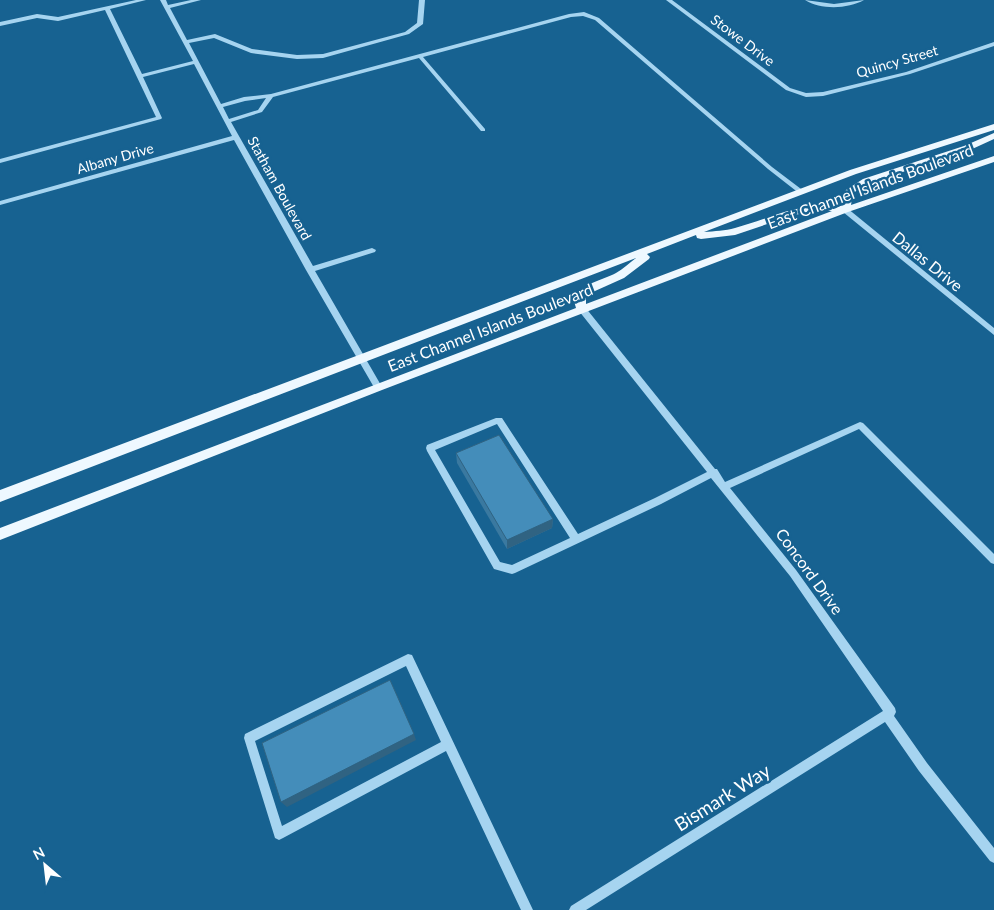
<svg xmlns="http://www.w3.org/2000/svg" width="994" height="910" viewBox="0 0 994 910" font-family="Lato,sans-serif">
<rect width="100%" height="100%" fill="#176291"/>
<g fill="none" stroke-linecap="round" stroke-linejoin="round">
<path fill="#a6d4f0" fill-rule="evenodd" d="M136,0H146L110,9L142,74L193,61L160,0H166L168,5L191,0H201L170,8L187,40L215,34L252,49L297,55L323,54L405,32L417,23L419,0H425L423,24L409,34L323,58L297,59L251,53L214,38L189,43L221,104L244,97L271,94L569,14L584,12L599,18L772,167L805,192L802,194H800L768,169L595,20L583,16L571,17L423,57L485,129V131H481L419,58L273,97L262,112L231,122L313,266L372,248L376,250L375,252L315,271L382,387L378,390L375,389L306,270L234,140L0,205V201L232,136L194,64L143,77L162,118L161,119L0,163V159L156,117L105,10L58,21L37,18L0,26V22L37,14L58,17ZM266,98L258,110L229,119L223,107L245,101Z
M666,0H672L790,88L806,93L823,92L906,72L994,42V46L910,74L823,96L806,97L786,90Z
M805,0L834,4L864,0C848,9 821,10 805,0Z
M843,208H847L994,328V335L843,212Z
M582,306L585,307L715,469H717L725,482L860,422L863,423L994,554V564L991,563L859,429L730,488L796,570L895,708L896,712L894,716L927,763L994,848V863L990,861L919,771L885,722L586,910H569L571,906L883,711L790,576L711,478L661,504L515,573L512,574L494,569L427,451L426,448L427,445L496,418H502L578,534L655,498L707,472L579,311L578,309L579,307ZM497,424L570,538L512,565L500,562L435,450Z
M408,654L412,655L533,910H521L446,751L283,838L279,840L275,838L244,738L245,734ZM406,666L441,742L282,826L255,741Z"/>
<path fill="#eef8ff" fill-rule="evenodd" d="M994,124V130L856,174L704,232C715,231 725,231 735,228C771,218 803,201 841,206L846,190L863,179L964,146L994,133V139L970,150L869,183L853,193L851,205L994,156V162L848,212L382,390L0,540V528L576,308L574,301C580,283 601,281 616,273C623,269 629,263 636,258L0,502V490L850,170ZM817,211H832L586,304V297L595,291L624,278L649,259L650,257L647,254L696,235L697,238L701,239L735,235L794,215Z"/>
</g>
<path fill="#3a79a0" d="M456,453L553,519L552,528L507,549L457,463Z"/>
<path fill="#306382" d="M553,519L552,528L507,549V540Z
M414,734L416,740L287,807L281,802Z"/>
<path fill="#448dba" stroke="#306382" d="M499,435L553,519L507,540L456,453Z
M390,680L414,734L281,802L262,743Z"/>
<g text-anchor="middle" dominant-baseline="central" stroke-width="5" stroke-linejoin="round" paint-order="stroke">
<g font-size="14" fill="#fff" stroke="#176291">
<text transform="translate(743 40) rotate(37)">Stowe Drive</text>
<text transform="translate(897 61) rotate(-16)">Quincy Street</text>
<text transform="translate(115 158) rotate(-16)">Albany Drive</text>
<text transform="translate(280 188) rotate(61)">Statham Boulevard</text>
</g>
<g font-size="16" fill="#fff" stroke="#176291">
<text transform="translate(870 186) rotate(-20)">East Channel Islands Boulevard</text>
<text transform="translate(928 261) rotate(39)">Dallas Drive</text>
<text transform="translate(490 327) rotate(-21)">East Channel Islands Boulevard</text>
<text transform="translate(810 571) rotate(54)">Concord Drive</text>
</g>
<g font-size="19" fill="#fff" stroke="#176291">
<text transform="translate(722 797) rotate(-32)">Bismark Way</text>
</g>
</g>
<g transform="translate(45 865) rotate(332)" stroke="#176291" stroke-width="4" paint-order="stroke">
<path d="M0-4L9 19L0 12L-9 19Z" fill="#ffffff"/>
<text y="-8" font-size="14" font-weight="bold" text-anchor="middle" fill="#ffffff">N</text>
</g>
</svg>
